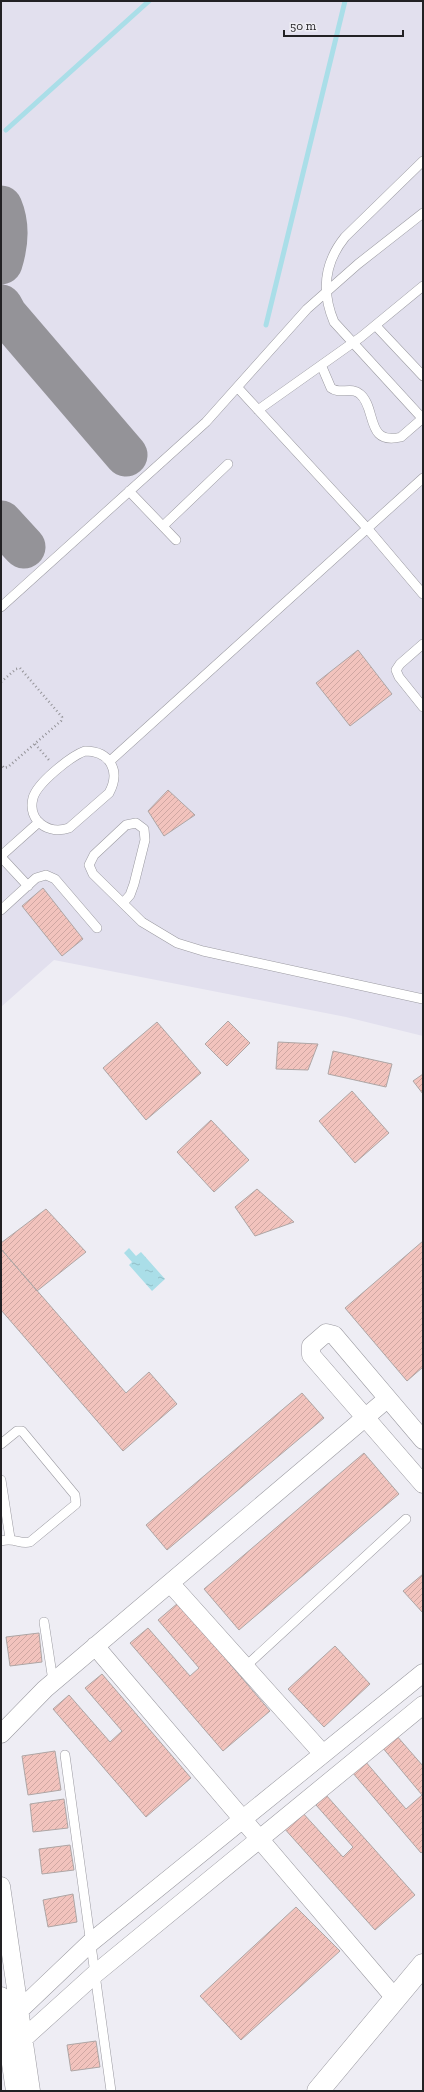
<svg xmlns="http://www.w3.org/2000/svg" width="424" height="2092" viewBox="0 0 424 2092" font-family="'Zilla Slab',serif">
<defs>
<pattern id="water-ripples" width="26" height="14" patternUnits="userSpaceOnUse"><rect width="26" height="14" fill="#aadee8"/><path d="M2 4q2-2 4 0t4 0M15 11q2-2 4 0t4 0" fill="none" stroke="#92bec7"/></pattern>
<pattern id="building-hatch" width="6" height="6" patternUnits="userSpaceOnUse"><rect width="6" height="6" fill="#f2c3bd"/><path d="M-1 1l2-2M0 6l6-6M5 7l2-2" fill="none" stroke="#cfa7a2"/></pattern>
</defs>
<rect width="100%" height="100%" fill="#eeedf4"/>
<path fill="#e2e0ee" d="M1,1H423V1036L346,1017L54,960L1,1007Z"/>
<path fill="url(#water-ripples)" d="M129,1248L136,1256L141,1252L165,1279L152,1291L129,1265L132,1262L124,1253Z"/>
<g fill="none" stroke-linecap="round" stroke-linejoin="round">
<path stroke="#aadee8" stroke-width="5" d="M6,130L149,1
M266,325L345,1"/>
<path stroke="#949398" stroke-width="43" d="M1,207C9,226 7,244 1,263
M1,306L6,315L126,455
M1,522L24,547"/>
</g>
<path fill="url(#building-hatch)" stroke="#aea6a5" d="M358,650L392,694L350,726L316,683Z
M168,790L195,815L164,836L148,811Z
M43,888L83,939L62,956L22,906Z
M228,1021L250,1043L227,1066L205,1044Z
M157,1022L201,1073L146,1120L103,1068Z
M278,1042L318,1044L308,1070L276,1069Z
M333,1051L392,1064L386,1087L328,1074Z
M423,1074V1094L413,1081Z
M352,1091L389,1133L355,1163L319,1121Z
M211,1120L249,1160L214,1192L177,1152Z
M257,1189L294,1222L255,1236L235,1207Z
M46,1209L86,1252L37,1291L1,1249V1243Z
M423,1241V1367L407,1381L345,1308Z
M1,1249L126,1393L149,1372L177,1404L123,1451L1,1310Z
M302,1393L324,1418L167,1550L146,1525Z
M364,1453L399,1494L239,1630L204,1589Z
M423,1574V1613L403,1591Z
M178,1603L270,1711L223,1751L130,1643L148,1628L190,1676L199,1668L158,1620Z
M39,1633L42,1662L10,1666L6,1637Z
M335,1646L370,1684L324,1727L288,1689Z
M102,1674L191,1778L146,1817L53,1709L69,1695L110,1742L122,1731L85,1688Z
M396,1735L423,1766V1851L421,1853L352,1772L365,1761L406,1809L422,1795L382,1747Z
M55,1751L61,1790L28,1795L22,1756Z
M326,1795L415,1895L375,1930L283,1827L301,1811L343,1857L353,1847L316,1805Z
M64,1799L68,1828L33,1832L30,1804Z
M70,1845L74,1870L42,1874L39,1849Z
M73,1894L77,1922L48,1927L43,1900Z
M296,1907L340,1951L241,2040L200,1996Z
M96,2041L100,2067L71,2071L67,2045Z"/>
<g fill="none" stroke-linecap="round" stroke-linejoin="round">
<defs>
<path id="lane" d="M376,326L423,376
M322,367L331,388C340,395 351,386 360,394C377,408 365,446 401,437L423,418
M238,388L367,528L423,594
M258,410L361,337L423,286
M422,418L334,322C321,291 324,263 345,237L423,161
M129,491L176,540
M163,526L228,464
M1,607L206,422L307,309L358,264L423,213
M423,644L400,664L396,670L399,677L423,707
M85,751C110,751 121,771 109,793L69,828C49,835 27,821 33,798C37,783 71,756 85,751Z
M110,761L423,478
M1,856L39,822
M1,857L28,886
M123,903L130,895L134,884L145,840L144,829L136,823L126,825L94,855L89,865L93,874L142,922L177,943L203,951L423,999
M1,910L36,878L46,875L55,879L97,928
M1,1444L17,1431H22L75,1495L76,1504L30,1542C20,1545 15,1537 1,1541
M1,1480L10,1538
M44,1622L53,1681
M245,1667L406,1519
M65,1755L111,2091"/>
<path id="street" d="M423,1440L334,1335L326,1333L311,1346V1355L423,1484
M170,1583L323,1754
M95,1646L395,1998
M1,1734L45,1689L387,1399
M1,1886L31,2091
M1,1996L15,2091
M5,2024L90,1943L423,1673
M23,2039L95,1974L423,1705"/>
<path id="primary" d="M318,2091L423,1965"/>
</defs>
<use href="#lane" stroke="#9b9aa1" stroke-width="10"/>
<use href="#street" stroke="#9b9aa1" stroke-width="19"/>
<use href="#primary" stroke="#9b9aa1" stroke-width="23"/>
<path stroke="#949398" stroke-width="2.5" stroke-dasharray="1 3" stroke-linecap="butt" d="M1,682L16,669L20,668L62,717L61,721L8,767L4,768L1,764
M35,744L49,760"/>
<use href="#lane" stroke="#fff" stroke-width="9"/>
<use href="#street" stroke="#fff" stroke-width="18"/>
<use href="#primary" stroke="#fff" stroke-width="22"/>
</g>
<rect width="424" height="2092" fill="none" stroke="#222124" stroke-width="4"/>
<path d="M284 30v6h119v-6" fill="none" stroke="#222124" stroke-width="2"/>
<text x="290" y="30" font-size="12" fill="#222124" stroke="#eeedf4" stroke-width="3" paint-order="stroke">50 m</text>
</svg>
